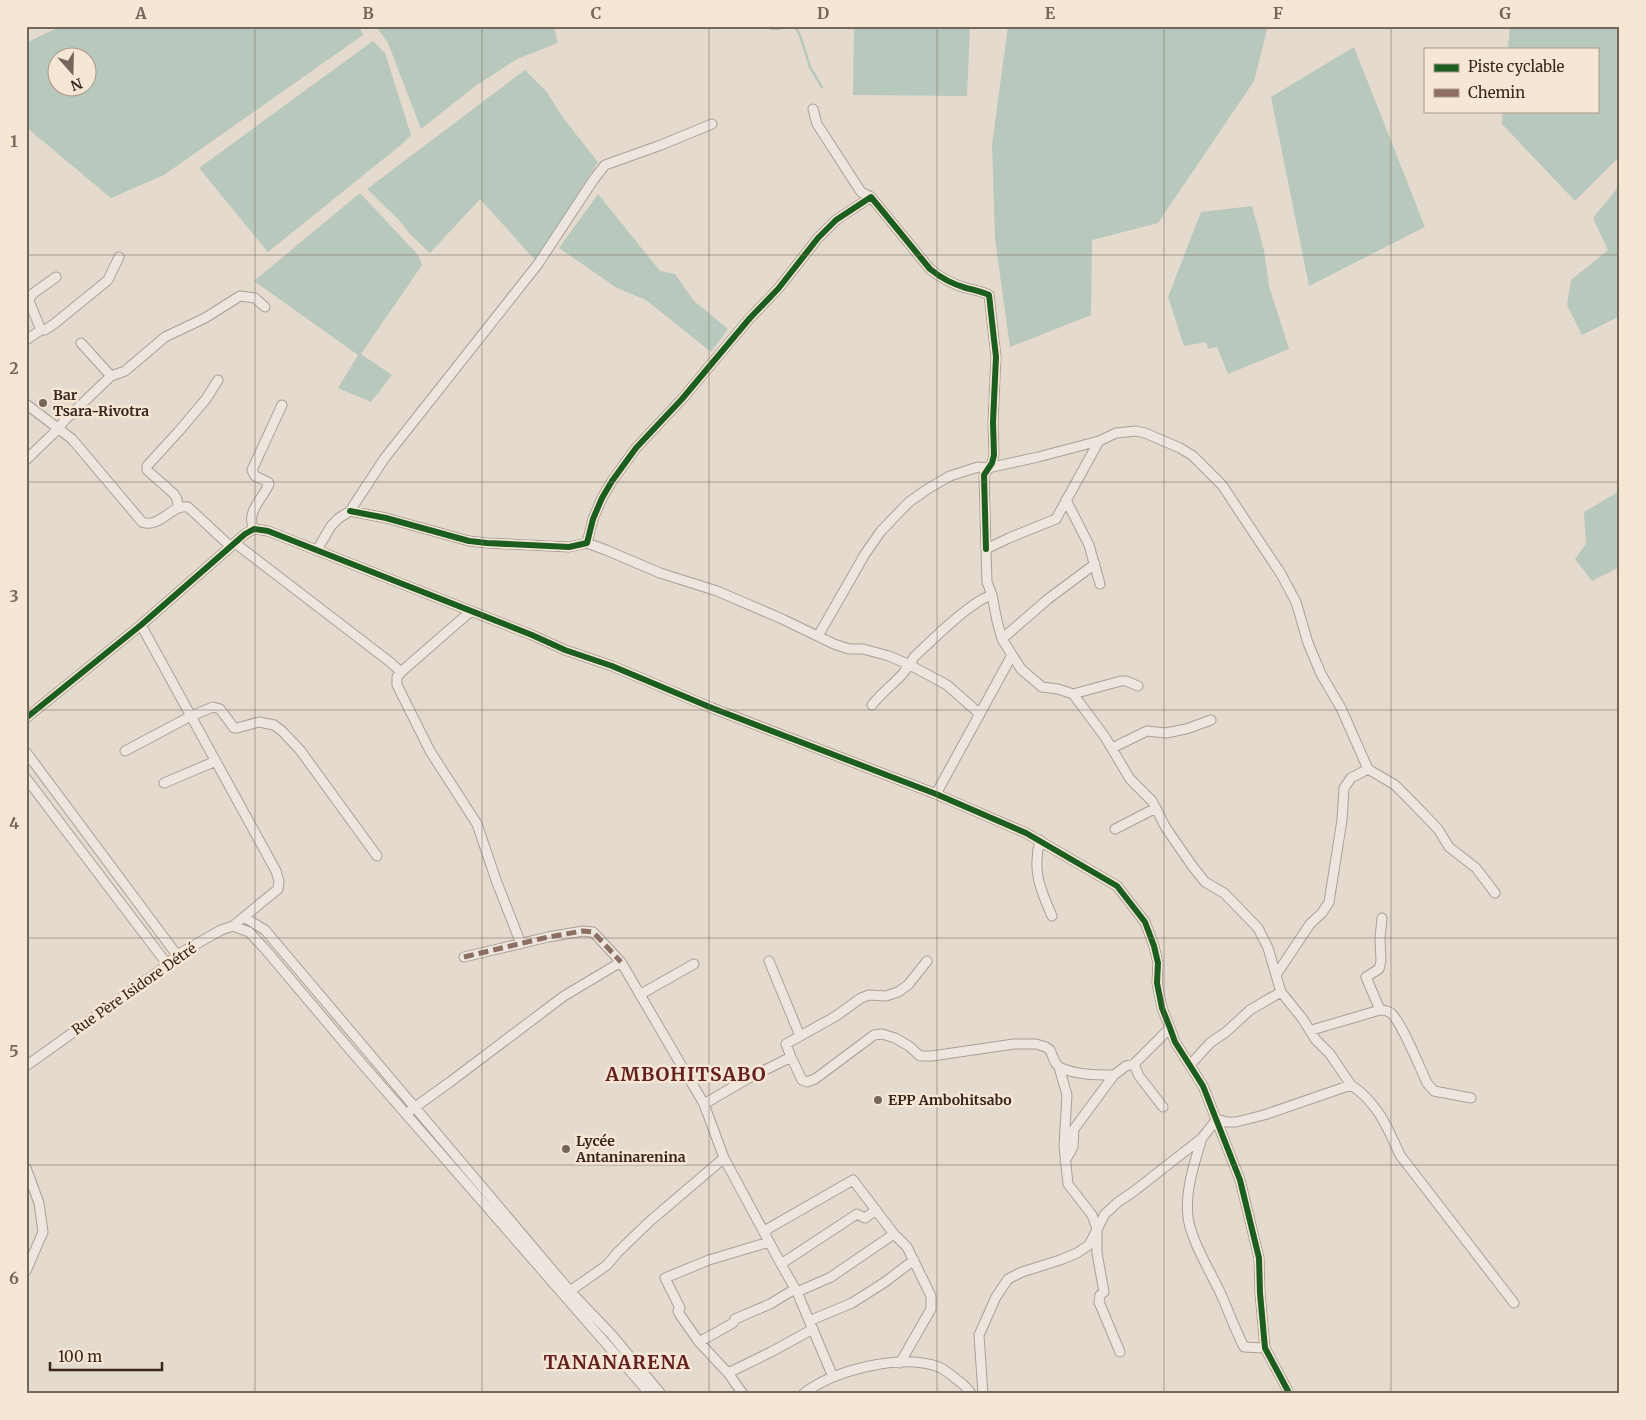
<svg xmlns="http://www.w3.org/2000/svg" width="1646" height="1420" viewBox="0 0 1646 1420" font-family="Merriweather,serif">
<rect width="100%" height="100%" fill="#e4dace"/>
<path fill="#b9c8bc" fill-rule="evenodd" d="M61,26H359L363,35L164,175L111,198L26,127V43ZM58,58H88V88H58Z
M376,26H554L558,43L517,59L474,87L421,129L388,43Z
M854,26H970L967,96L853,95Z
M1008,26H1268L1254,81L1158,223L1092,240L1091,315L1010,347L995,239L992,145Z
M1510,26H1620V156L1575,201L1502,124L1503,111H1597V49H1508Z
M373,41L385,53L411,135L402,144L268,252L199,168Z
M1354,47L1425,227L1309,286L1271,97Z
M525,70L546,91L564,119L598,162L536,261L480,199L430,253L410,234L398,219L367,189Z
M1620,185V316L1582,335L1567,305L1571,280L1608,250L1593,218Z
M360,193L419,256L422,265L361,354L392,375L371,402L338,388L358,355L254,281Z
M598,194L660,271L675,274L694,301L728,329L711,352L646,300L617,288L559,248Z
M1252,206L1264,250L1269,286L1289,349L1228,374L1217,347L1208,349L1206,342L1184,346L1168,297L1201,212Z
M1620,491V567L1592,581L1575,559L1586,544L1584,512Z"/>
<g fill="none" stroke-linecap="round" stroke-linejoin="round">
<path stroke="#b9c8bc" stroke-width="2.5" d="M769,26L771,29H779L787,26
M790,26L795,27L800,35L810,67L822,87"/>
<defs>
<path id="minor" d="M813,109L817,124L861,192L871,197
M41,330H45L54,324L108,280L119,257
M26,340L41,330L29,301L31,295L56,277
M81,343L111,376L125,371L165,337L205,318L240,296L255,298L265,307
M26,404L72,439L142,522C160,529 171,504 188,507L230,546
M1099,441L1056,519L1009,538L986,549L987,582L992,595L997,621L1002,639L1021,669L1042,687L1058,689L1073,694L1121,681H1126L1138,686
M26,460L58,429L64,421L111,376
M1066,500L1089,545L1100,584
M178,508L177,499L174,494L147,470V466L179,431L206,399L218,380
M350,511L386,518L469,541L487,543L569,547L587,543L593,519L602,498L612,481L636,448L682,399L750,318L778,289L818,238L836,220L871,197L930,269C941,278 952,284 966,288C974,290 981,291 989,295L996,357L993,422L994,455L992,463L984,475L986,549
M254,529C245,513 263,498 269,484L268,482L255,476L252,470L282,405
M235,543L390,662L401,672
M587,543L606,550L660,573L717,591L780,618L834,644L849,649H863L889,656L910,665L947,685L980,714
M317,550L331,526L339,518L350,511L384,459L538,264L594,179L605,165L661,145L712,124
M471,611L401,672L397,677V685L430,751L477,824L496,880L521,944
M818,636L865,554L881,531L909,502L929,488L950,476L978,467L988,468L1038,457L1099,441L1116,433L1136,431L1145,433L1180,448L1193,456L1222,485L1281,574L1296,602L1308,643L1321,674L1341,708L1368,769L1395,785L1409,799L1438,829L1449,847L1476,868L1495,893
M1002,639L1048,599L1095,564
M1073,694L1105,737L1130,779L1152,801L1166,828L1193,867L1205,882L1224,893L1258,928L1268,948L1281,992L1302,1018L1316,1040L1330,1054L1351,1085
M872,705C885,688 905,677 914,657C931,641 971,601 992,595
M26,718L141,625L245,534L254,529L268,531L532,635L565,650L612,666L712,708L936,794L1026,833L1117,886L1145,922L1154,946L1158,963L1157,983L1162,1008L1170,1028L1175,1042L1203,1086L1240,1180L1259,1258L1260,1293L1265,1348L1288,1391
M1112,748L1147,731L1166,733L1186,729L1211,720
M125,751L191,716L213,707L220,709L234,728H237L259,722L274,725L282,731L300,750L377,856
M26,752L177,955
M26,778L167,964
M164,783L216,761
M936,794L1012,655
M1115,829L1156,808
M1040,840C1032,870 1040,889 1052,916
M244,917L265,930L570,1291L612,1335L661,1394
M233,926L249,932L265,949L351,1051L650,1394
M464,957L548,937L583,931L593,932L621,962
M769,961L800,1036
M1276,975L1310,924L1322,913L1329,902L1342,820L1344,788L1351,778L1368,769
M641,994L694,964
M1380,1010L1366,977L1379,969L1381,961L1380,938L1382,918
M1312,1030L1380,1010C1384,1010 1388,1011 1391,1013C1402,1023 1420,1068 1427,1083L1434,1091L1471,1098
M791,1057L786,1044L836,1016L861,998L869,995L886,996L898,992L908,985L927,961
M1134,1064L1139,1076L1163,1107
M1190,1065L1210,1043L1226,1032L1250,1010L1281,992
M26,1066L162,969L177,955L221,930L233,926L278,889L279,881L276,871L141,625
M1059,1067C1076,1075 1095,1075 1114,1075
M704,1104L747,1079L791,1057L802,1080L807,1082L815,1079L874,1035L882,1034L895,1038L909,1046L920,1056H932L1014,1044H1036L1046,1047L1050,1050L1055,1062L1059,1067L1067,1095L1064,1146L1068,1184L1092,1215L1097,1229V1253L1104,1292L1100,1295L1099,1302L1120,1352
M411,1110L450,1082L564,996L621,962L704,1104L724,1158L781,1264
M1217,1119L1226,1122H1236L1264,1115L1351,1085C1377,1102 1388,1128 1400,1155L1514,1303
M1202,1138C1194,1164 1185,1191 1188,1217C1191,1242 1214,1277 1224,1301C1231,1318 1236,1331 1244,1347L1265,1348
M1065,1161L1073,1147L1074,1129L1114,1075L1126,1066L1134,1064L1170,1028
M26,1168L39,1203L43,1232L26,1271
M764,1231L853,1180L894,1234L907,1247L931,1296V1309L900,1363
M570,1291L607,1265L618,1252L649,1222L724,1158
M797,1292L831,1277L894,1234
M809,1321L852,1303L885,1282L914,1260
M699,1342L733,1323L735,1319L770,1304L795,1289
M728,1373L771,1352L813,1329
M833,1377L797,1292L781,1264L857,1214L865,1218L876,1210
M743,1394L728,1373L699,1342L680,1315L678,1311L680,1308L665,1278L709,1260L769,1242
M803,1394C834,1370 901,1353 939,1367C944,1369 950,1374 955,1378C961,1383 967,1386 971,1394
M983,1394L979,1335L996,1297L1008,1279L1022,1272L1060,1260L1077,1253L1089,1245L1105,1214L1118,1202L1133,1192L1202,1138L1217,1119"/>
</defs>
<use href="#minor" stroke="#aaa096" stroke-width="11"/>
<use href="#minor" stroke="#ece6df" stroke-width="9"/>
<path stroke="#8d6e63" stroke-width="5" stroke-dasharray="10 5" stroke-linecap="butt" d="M464,957L548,937L583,931L593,932L621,962"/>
<defs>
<path id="cycleway" d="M350,511L386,518L469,541L487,543L569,547L587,543L593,519L602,498L612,481L636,448L682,399L750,318L778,289L818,238L836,220L871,197L930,269C941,278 952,284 966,288C974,290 981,291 989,295L996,357L993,422L994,455L992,463L984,475L986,549
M26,718L141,625L245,534L254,529L268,531L532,635L565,650L612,666L712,708L936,794L1026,833L1117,886L1145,922L1154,946L1158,963L1157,983L1162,1008L1170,1028L1175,1042L1203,1086L1240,1180L1259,1258L1260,1293L1265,1348L1288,1391"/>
</defs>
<use href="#cycleway" stroke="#f6e6d4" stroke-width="9"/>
<use href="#cycleway" stroke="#1b5e20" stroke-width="6"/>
</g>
<path fill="none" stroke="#75665c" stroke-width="1" stroke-opacity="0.55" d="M255,26V1394M482,26V1394M709,26V1394M937,26V1394M1164,26V1394M1391,26V1394M26,255H1620M26,482H1620M26,710H1620M26,938H1620M26,1165H1620"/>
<g fill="#75665c" stroke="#f6e6d4" stroke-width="2">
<circle cx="43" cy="403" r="5"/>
<circle cx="878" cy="1100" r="5"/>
<circle cx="566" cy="1149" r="5"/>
</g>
<g text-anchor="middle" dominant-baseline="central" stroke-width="5" stroke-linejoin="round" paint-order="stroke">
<g font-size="14" font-weight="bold" fill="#39271e" stroke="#f6e6d4" text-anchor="start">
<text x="53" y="395">Bar<tspan x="53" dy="16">Tsara-Rivotra</tspan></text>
<text x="888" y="1100">EPP Ambohitsabo</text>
<text x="576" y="1141">Lycée<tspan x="576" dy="16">Antaninarenina</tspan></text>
</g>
<g font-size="14" fill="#39271e" stroke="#f6e6d4">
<text transform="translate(134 989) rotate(-35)">Rue Père Isidore Détré</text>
</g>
<g font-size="19" font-weight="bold" letter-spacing="1" fill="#65211e" stroke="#f6e6d4">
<text x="686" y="1074">AMBOHITSABO</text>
<text x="617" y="1362">TANANARENA</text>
</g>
</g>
<rect width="1646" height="1420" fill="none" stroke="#f6e6d4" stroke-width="55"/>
<rect x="1424" y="48" width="175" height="65" fill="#f6e6d4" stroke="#aa9a8b"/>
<rect x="1434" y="64" width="25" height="8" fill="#1b5e20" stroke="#aa9a8b"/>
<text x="1468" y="72" font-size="15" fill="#39271e">Piste cyclable</text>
<rect x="1434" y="89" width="25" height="8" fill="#8d6e63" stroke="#aa9a8b"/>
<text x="1468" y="98" font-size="15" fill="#39271e">Chemin</text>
<g transform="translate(72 72) rotate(160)"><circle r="24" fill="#f6e6d4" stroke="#aa9a8b"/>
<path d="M0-4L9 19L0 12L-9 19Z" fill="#75665c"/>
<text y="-8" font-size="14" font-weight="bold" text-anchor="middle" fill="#39271e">N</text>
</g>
<path d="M50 1362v8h112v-8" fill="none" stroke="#39271e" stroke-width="2.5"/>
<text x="58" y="1362" font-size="15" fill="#39271e" stroke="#f6e6d4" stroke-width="4" paint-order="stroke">100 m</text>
<rect x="28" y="28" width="1590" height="1364" fill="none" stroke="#75665c" stroke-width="2"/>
<g font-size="16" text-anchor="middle" font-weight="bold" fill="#75665c">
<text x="141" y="19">A</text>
<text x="368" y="19">B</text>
<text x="596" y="19">C</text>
<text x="823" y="19">D</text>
<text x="1050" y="19">E</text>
<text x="1278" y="19">F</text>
<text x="1505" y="19">G</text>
<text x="14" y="147">1</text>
<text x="14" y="374">2</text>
<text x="14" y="602">3</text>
<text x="14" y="829">4</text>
<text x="14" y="1057">5</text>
<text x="14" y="1284">6</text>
</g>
</svg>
